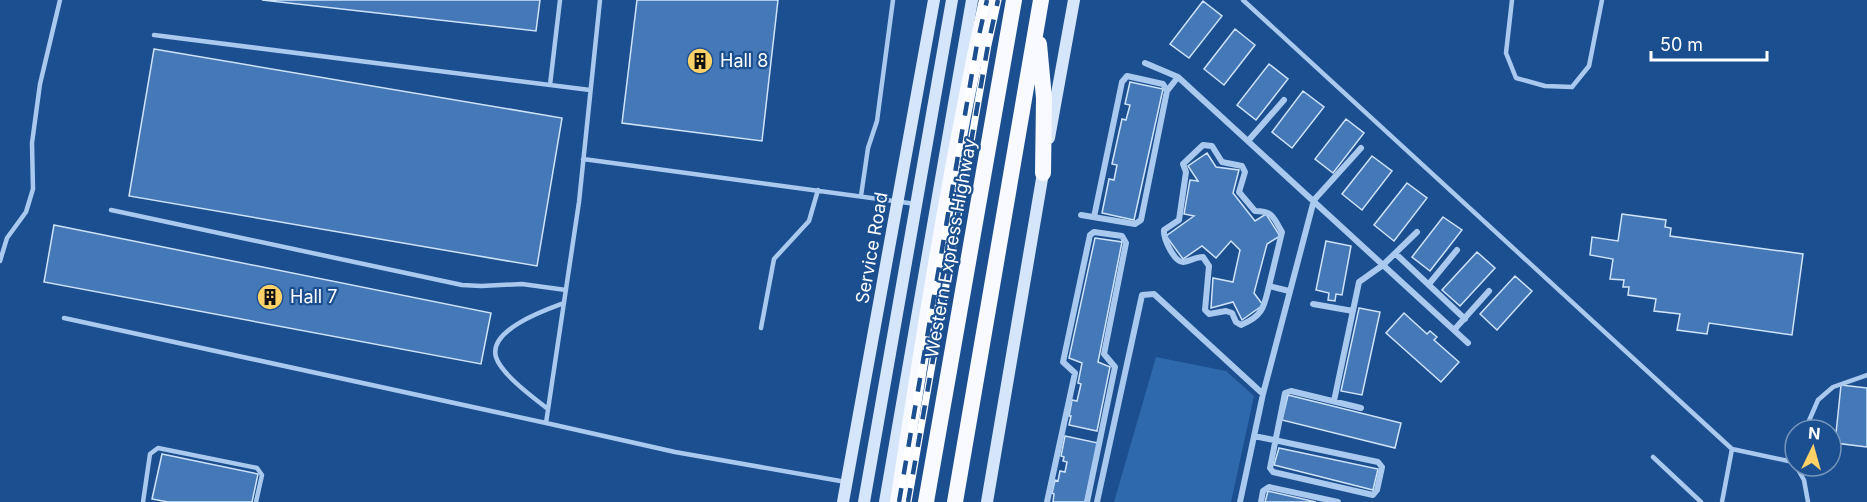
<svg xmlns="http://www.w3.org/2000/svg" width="1867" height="502" font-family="Inter,sans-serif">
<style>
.green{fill:#2e69ad}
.building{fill:#4478b7;stroke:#cfe3fa;stroke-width:1.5}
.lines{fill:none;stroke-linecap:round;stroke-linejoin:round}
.service{stroke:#a9c9ee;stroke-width:4.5}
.minor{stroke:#a9c9ee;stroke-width:6}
.secondary{stroke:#d6e6fa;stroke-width:12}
.trunk{stroke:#f8faff;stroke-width:16}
.rail-casing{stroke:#fff;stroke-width:7}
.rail{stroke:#1b4f8f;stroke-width:4.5;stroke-dasharray:14;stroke-linecap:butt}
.labels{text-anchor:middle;stroke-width:4.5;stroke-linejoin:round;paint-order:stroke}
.poi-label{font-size:18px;fill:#fff;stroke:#1b4f8f;text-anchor:start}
.street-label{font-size:18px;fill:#fff;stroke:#1b4f8f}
</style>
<rect width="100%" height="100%" fill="#1b4f8f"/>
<path class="green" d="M 1156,357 L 1226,371 L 1254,396 L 1231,502 L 1114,502 Z"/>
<path class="building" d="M 262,0 L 540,0 L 536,31 Z
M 637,0 L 778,0 L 762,141 L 622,123 Z
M 1203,1 L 1222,16 L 1189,58 L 1170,44 Z
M 1235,29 L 1255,45 L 1224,85 L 1204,69 Z
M 154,49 L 562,118 L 537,266 L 129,196 Z
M 1269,64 L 1288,79 L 1256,120 L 1237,105 Z
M 1130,82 L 1163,89 L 1134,220 L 1102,213 L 1109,179 L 1114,180 L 1117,165 L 1112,164 L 1122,119 L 1126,120 L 1130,105 L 1125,104 Z
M 1303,91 L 1324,107 L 1292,148 L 1272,132 Z
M 1346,119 L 1364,133 L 1333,173 L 1315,159 Z
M 1207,153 L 1216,167 L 1239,170 L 1233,193 L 1255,221 L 1266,214 L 1280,236 L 1267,244 L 1254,293 L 1263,305 L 1242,320 L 1233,302 L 1211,308 L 1213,278 L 1233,282 L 1240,250 L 1231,241 L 1216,258 L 1202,246 L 1183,259 L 1166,236 L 1194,216 L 1184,214 L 1190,180 L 1198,181 L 1188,166 Z
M 1372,156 L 1392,171 L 1362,210 L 1342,194 Z
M 1407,183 L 1427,198 L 1394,241 L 1374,225 Z
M 1622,214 L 1666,220 L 1665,227 L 1671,228 L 1670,236 L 1803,254 L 1792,335 L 1709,323 L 1707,334 L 1677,330 L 1680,314 L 1654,311 L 1656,299 L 1628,295 L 1629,287 L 1623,287 L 1624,280 L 1610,279 L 1613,259 L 1590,255 L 1592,237 L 1618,241 Z
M 1443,217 L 1462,230 L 1430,271 L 1412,257 Z
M 54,225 L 491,313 L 481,364 L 44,282 Z
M 1095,238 L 1122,242 L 1098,362 L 1110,367 L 1097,431 L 1069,425 L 1071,416 L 1069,416 L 1072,400 L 1077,401 L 1081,384 L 1078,383 L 1082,363 L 1069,358 Z
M 1326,241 L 1351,246 L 1342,295 L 1336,294 L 1335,301 L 1328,300 L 1329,293 L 1316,290 Z
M 1477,252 L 1495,268 L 1460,306 L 1442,290 Z
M 1515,276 L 1532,291 L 1497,330 L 1480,314 Z
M 1359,308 L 1380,312 L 1362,395 L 1341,391 Z
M 1404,313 L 1427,334 L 1430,331 L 1437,337 L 1434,340 L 1459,362 L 1441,382 L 1386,333 Z
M 1841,385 L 1867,388 L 1867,447 L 1835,443 Z
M 1288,395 L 1401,423 L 1395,448 L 1282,420 Z
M 1065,436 L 1098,443 L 1085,502 L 1053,502 L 1054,494 L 1052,493 L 1055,480 L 1058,481 L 1060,471 L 1065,472 L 1067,462 L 1063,461 L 1064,457 L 1061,456 Z
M 1279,448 L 1378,469 L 1373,490 L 1274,465 Z
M 162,454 L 258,474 L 252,502 L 168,502 L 152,499 Z
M 1268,491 L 1316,502 L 1265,502 Z"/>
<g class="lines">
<path class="service" d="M 1243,0 L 1732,449 L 1793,462 L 1795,465
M 1512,0 L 1506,53 L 1516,78 L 1545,86 L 1572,87 L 1589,66 L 1602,0
M 154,35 L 590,90
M 550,85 L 560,0
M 583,159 L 916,204
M 861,196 L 868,148 L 877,121 L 893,0
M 111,210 L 462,285 L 481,286 L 522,284 L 566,290
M 0,261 L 7,238 L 26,212 L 33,189 L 32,143 L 40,84 L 60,0
M 64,318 L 546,423 L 579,202 L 600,0
M 761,328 L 774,259 L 809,221 L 818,190
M 548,409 C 534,398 501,374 496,357 C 488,330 545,310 564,303
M 546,423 L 675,452 L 846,482
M 1805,430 L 1818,400 L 1833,387 L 1867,375
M 1653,457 L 1701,502
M 1796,466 L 1804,480 L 1808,502
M 143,502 L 150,454 L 158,448 L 257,468 L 262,475 L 256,502
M 1722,502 L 1732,449"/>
<path class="minor" d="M 1145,63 L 1178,77 L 1468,343
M 1248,141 L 1284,100
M 1081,215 L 1135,224 L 1141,220 L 1167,91 L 1178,77
M 1094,217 L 1122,82 L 1127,76 L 1163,84 L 1167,91
M 1396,254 L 1465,319
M 1429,284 L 1457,250
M 1269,286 L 1282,232 C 1273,217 1273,211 1255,211 L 1239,192 L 1245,172 L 1242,166 L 1222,162 L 1212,146 L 1203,145 L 1183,164 L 1186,172 L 1179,220 L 1164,230 C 1163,238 1174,262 1183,262 C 1190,261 1196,257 1203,257 L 1209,266 L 1205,310 L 1209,314 L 1226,311 L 1232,313 L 1236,322 L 1241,325 C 1263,316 1264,307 1269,286 L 1289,291
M 1313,304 L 1353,311
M 1454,330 L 1489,291
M 1334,401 L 1359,282 L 1383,265 L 1417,232
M 1254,436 L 1274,440 L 1378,462 L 1382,467 L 1377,490 L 1373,495 L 1273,472 L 1270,468 L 1285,393 L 1291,391 L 1361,408
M 1047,502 L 1075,373 L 1063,362 L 1090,235 L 1094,232 L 1122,236 L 1126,243 L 1104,354 L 1115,367 L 1087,502
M 1097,502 L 1142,295 L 1154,294 L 1263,394
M 1240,502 L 1263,394 L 1314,200 L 1361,148
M 1261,502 L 1263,491 L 1269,487 L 1338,502"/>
<path class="secondary" d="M 1049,138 L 1074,0
M 843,502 L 934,0
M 864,502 L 952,0
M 885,502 L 972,0
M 987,502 L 1044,167"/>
<path class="trunk" d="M 1039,44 L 1044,98 L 1043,173
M 898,502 C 924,334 950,166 987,0
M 926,502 L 1014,0
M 955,502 L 1041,0"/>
<g class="rail-casing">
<path id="rail" d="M 899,502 L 977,44 L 987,0
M 908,502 L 988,45 L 998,0"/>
</g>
<use href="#rail" class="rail"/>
</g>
<defs>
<g id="building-disc" transform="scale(1.35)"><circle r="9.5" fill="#ffd166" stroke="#1b4f8f"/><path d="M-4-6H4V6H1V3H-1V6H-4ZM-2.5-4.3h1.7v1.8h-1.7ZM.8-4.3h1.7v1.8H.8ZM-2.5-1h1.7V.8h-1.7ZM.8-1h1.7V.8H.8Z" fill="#111"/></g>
</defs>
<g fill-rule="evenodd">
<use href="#building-disc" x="700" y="61"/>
<use href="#building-disc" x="270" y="297"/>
</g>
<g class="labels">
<g class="poi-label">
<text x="720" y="67">Hall 8</text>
<text x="290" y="303">Hall 7</text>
</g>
<g class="street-label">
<text transform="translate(872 248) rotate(-80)" y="6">Service Road</text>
<text transform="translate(951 248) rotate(-80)" y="6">Western Express Highway</text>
</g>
</g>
<g transform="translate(1813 448) rotate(5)"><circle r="28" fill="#1b4f8f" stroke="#7695bc" stroke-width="1.5"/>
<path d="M0-4.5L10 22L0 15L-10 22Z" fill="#ffd166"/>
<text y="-9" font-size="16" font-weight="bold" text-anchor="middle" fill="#ffffff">N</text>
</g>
<path d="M1651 51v9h116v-9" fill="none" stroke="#ffffff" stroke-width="3"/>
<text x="1660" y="51" font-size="18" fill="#ffffff" stroke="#1b4f8f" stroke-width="4.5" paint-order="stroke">50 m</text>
</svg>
